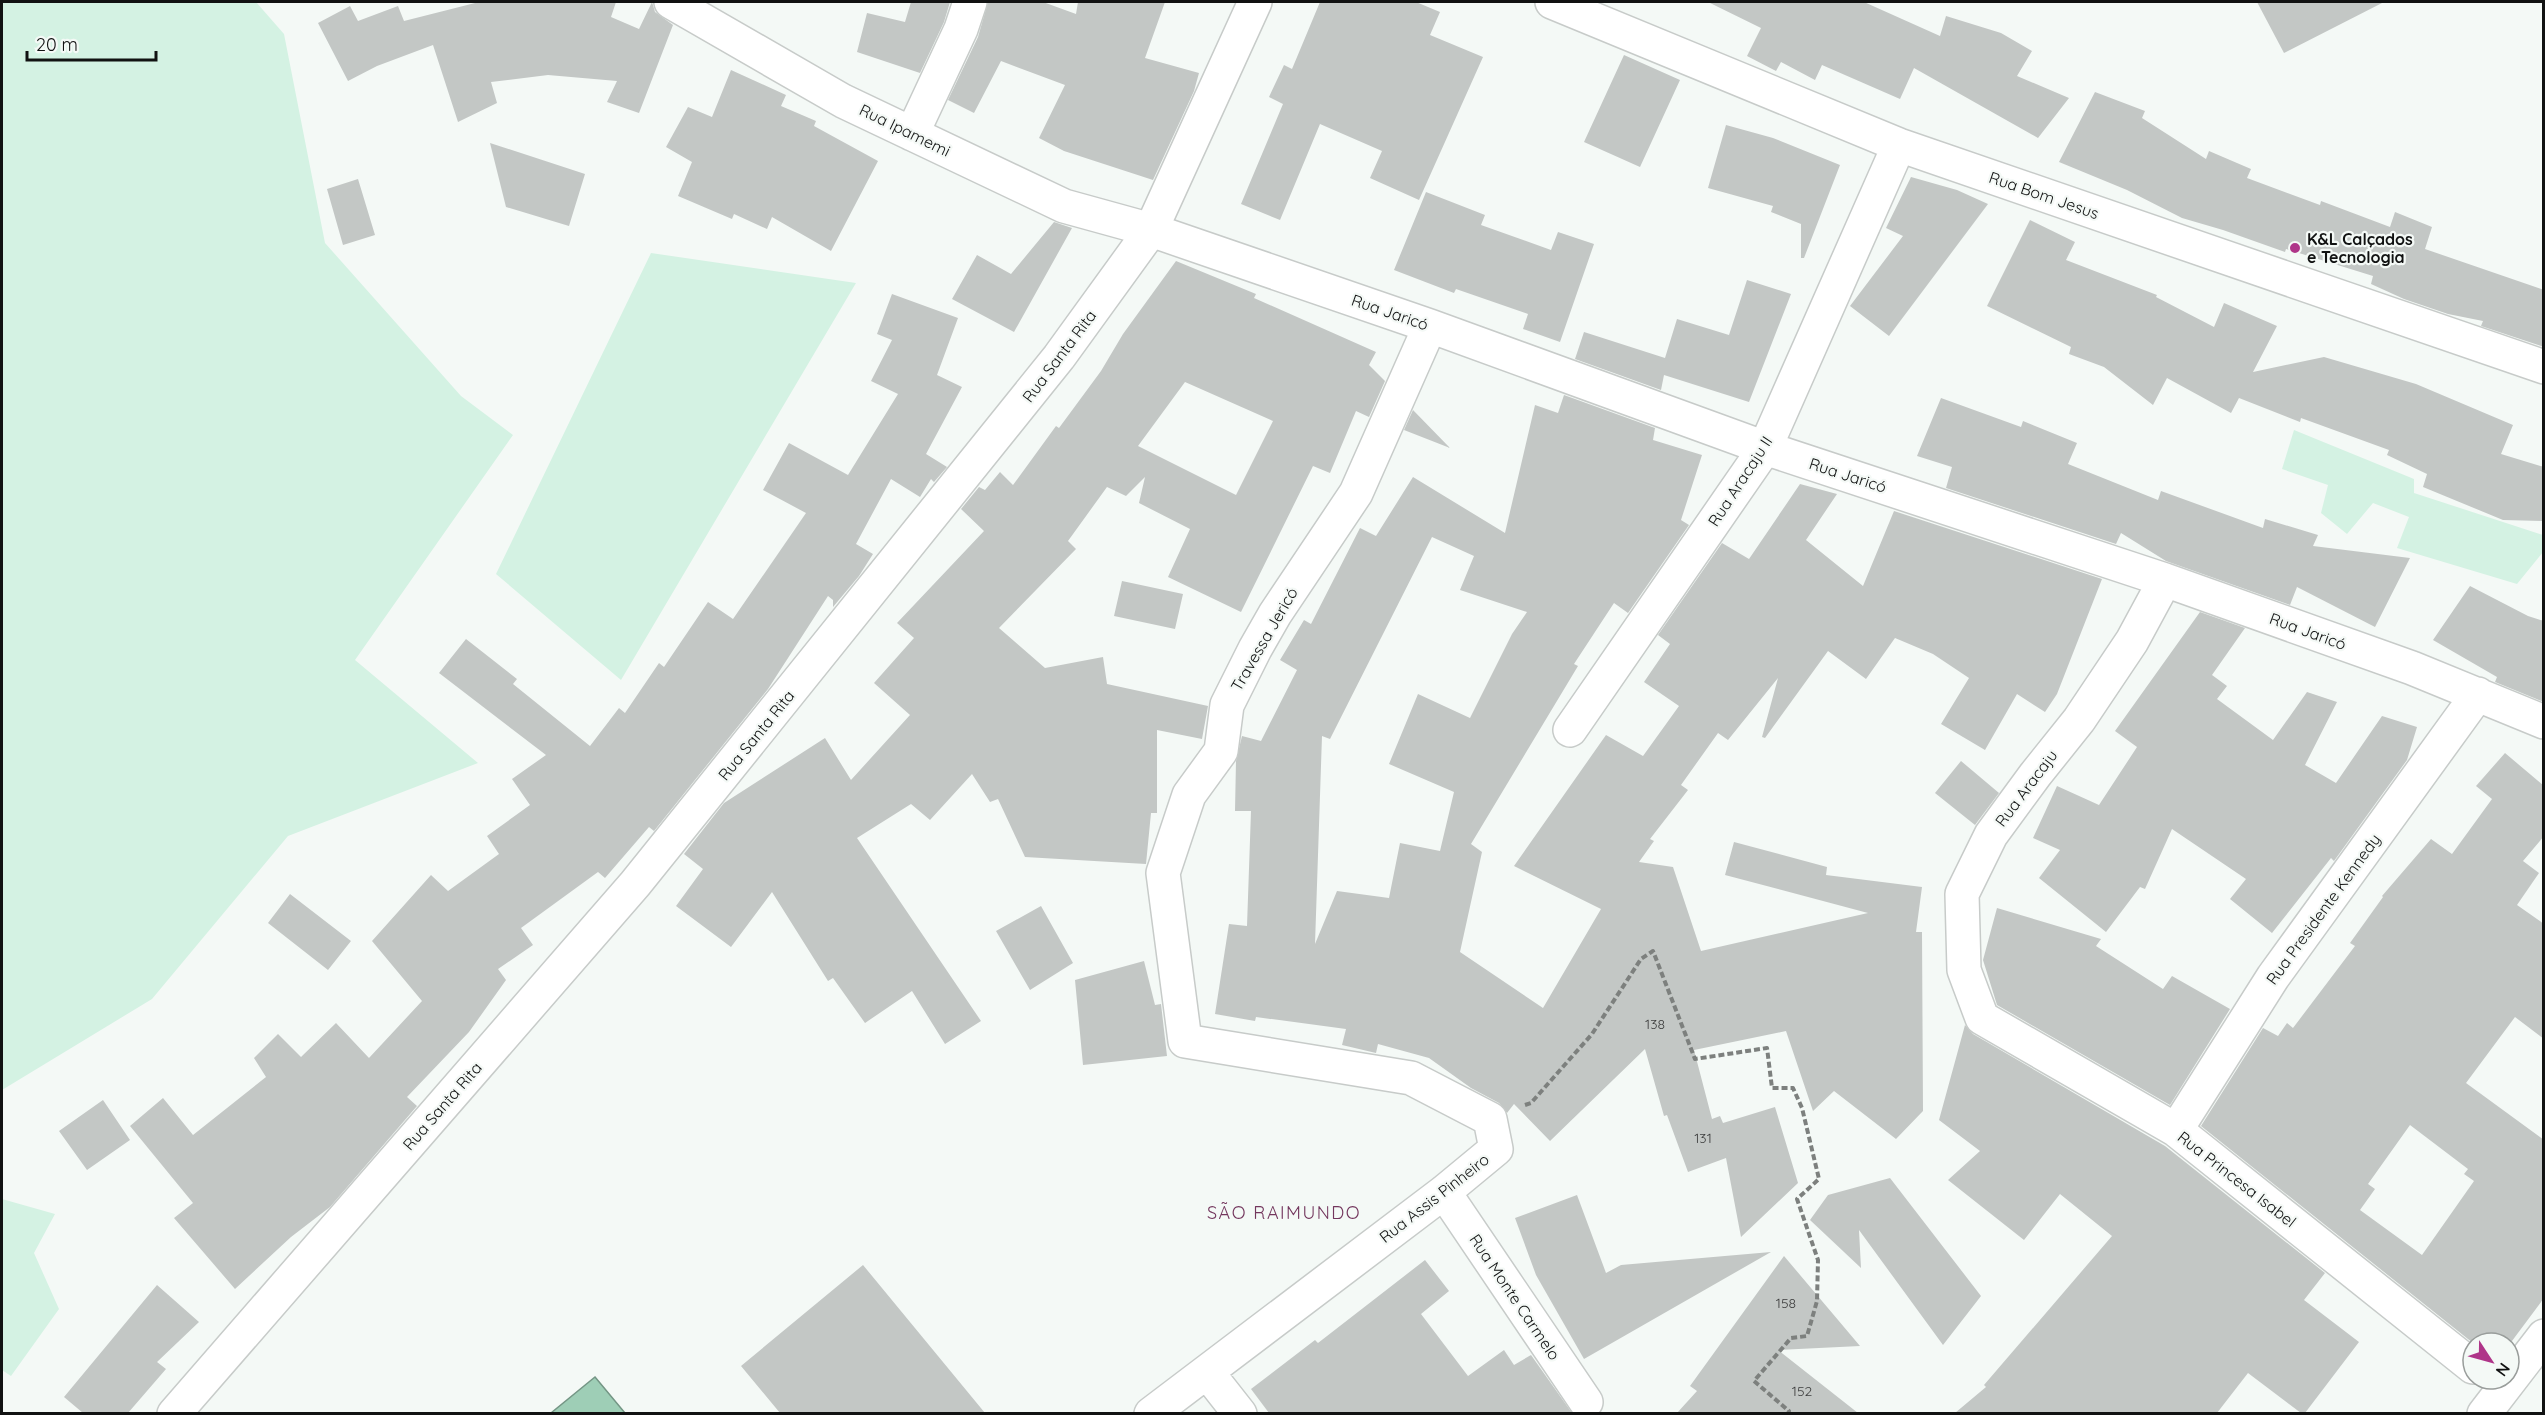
<svg xmlns="http://www.w3.org/2000/svg" width="2545" height="1415" font-family="Quicksand,sans-serif">
<style>
.green{fill:#d4f2e3}
.water{fill:#9eceb6;stroke:#749685;stroke-width:1.5}
.building{fill:#c3c7c5;fill-rule:evenodd}
.lines{fill:none;stroke-linecap:round;stroke-linejoin:round}
.minor-casing{stroke:#c7cbc9;stroke-width:36}
.path{stroke:#7d807e;stroke-width:4;stroke-dasharray:6 3;stroke-linecap:butt}
.minor{stroke:#fff;stroke-width:33}
.poi-dot{fill:#af3589;stroke:#f4f9f6;stroke-width:2}
.labels{text-anchor:middle;stroke-width:4.5;stroke-linejoin:round;paint-order:stroke}
.number-label{font-size:14px;fill:#3e3f3f}
.street-label{font-size:16px;fill:#111212;stroke:#f4f9f6}
.poi-label{font-size:16px;font-weight:bold;fill:#111212;stroke:#f4f9f6;text-anchor:start}
.neighbourhood-label{font-size:18px;letter-spacing:1.5px;fill:#73365d;stroke:#f4f9f6}
</style>
<rect width="100%" height="100%" fill="#f4f9f6"/>
<path class="green" d="M 2,2 L 256,2 L 284,34 L 325,243 L 461,396 L 513,435 L 355,660 L 478,763 L 288,836 L 152,999 L 2,1090 Z
M 651,253 L 856,283 L 621,680 L 496,574 Z
M 2294,430 L 2414,479 L 2414,493 L 2543,535 L 2543,552 L 2517,584 L 2397,548 L 2409,517 L 2373,503 L 2347,534 L 2321,513 L 2328,485 L 2282,469 Z
M 2,1199 L 55,1214 L 34,1253 L 59,1309 L 11,1376 L 2,1370 Z"/>
<path class="water" d="M 595,1377 L 625,1413 L 551,1413 Z"/>
<path class="building" d="M 479,2 L 616,2 L 611,17 L 639,29 L 652,2 L 655,12 L 673,25 L 639,113 L 607,102 L 617,81 L 548,75 L 491,82 L 497,103 L 458,122 L 433,45 L 377,66 L 348,81 L 318,23 L 350,6 L 358,21 L 398,6 L 404,21 Z
M 911,2 L 950,2 L 944,22 L 920,73 L 857,52 L 867,13 L 905,22 Z
M 988,2 L 1043,2 L 1076,14 L 1078,2 L 1165,2 L 1145,58 L 1199,73 L 1194,91 L 1153,180 L 1064,151 L 1039,138 L 1065,85 L 1001,61 L 974,113 L 948,100 L 978,37 Z
M 1320,2 L 1416,2 L 1440,12 L 1430,35 L 1483,57 L 1419,200 L 1370,178 L 1382,151 L 1320,124 L 1280,220 L 1241,204 L 1283,104 L 1269,97 L 1284,65 L 1292,69 Z
M 1708,2 L 1864,2 L 1940,36 L 1946,16 L 2001,33 L 2032,51 L 2017,76 L 2069,98 L 2038,138 L 1914,68 L 1900,99 L 1822,65 L 1815,80 L 1781,62 L 1776,71 L 1747,56 L 1761,28 Z
M 2257,2 L 2384,2 L 2284,53 Z
M 1624,55 L 1680,80 L 1640,167 L 1584,142 Z
M 731,70 L 786,95 L 781,106 L 816,121 L 814,126 L 878,161 L 831,251 L 772,217 L 767,229 L 734,214 L 732,219 L 678,196 L 692,162 L 666,147 L 688,107 L 712,117 Z
M 2095,92 L 2145,111 L 2142,118 L 2206,159 L 2209,151 L 2251,169 L 2247,178 L 2320,205 L 2321,201 L 2390,227 L 2395,212 L 2432,227 L 2425,249 L 2544,290 L 2544,347 L 2481,326 L 2483,321 L 2448,314 L 2404,299 L 2371,284 L 2373,276 L 2286,249 L 2285,252 L 2223,230 L 2182,218 L 2127,190 L 2059,162 Z
M 1726,125 L 1773,138 L 1840,165 L 1804,258 L 1801,258 L 1801,224 L 1771,212 L 1773,206 L 1708,188 Z
M 490,143 L 585,174 L 569,226 L 506,207 Z
M 1911,177 L 1957,190 L 1988,204 L 1889,336 L 1850,306 L 1903,236 L 1886,228 Z
M 358,179 L 375,235 L 343,245 L 327,189 Z
M 1426,192 L 1485,215 L 1481,225 L 1551,250 L 1558,232 L 1594,244 L 1560,342 L 1523,329 L 1528,314 L 1456,289 L 1454,293 L 1394,270 Z
M 2030,220 L 2075,242 L 2066,260 L 2157,295 L 2156,297 L 2214,327 L 2224,303 L 2277,326 L 2253,372 L 2324,357 L 2416,384 L 2513,425 L 2501,454 L 2544,467 L 2544,521 L 2503,520 L 2423,487 L 2427,474 L 2387,455 L 2389,450 L 2301,418 L 2300,422 L 2239,398 L 2231,413 L 2167,378 L 2153,405 L 2104,367 L 2069,354 L 2071,347 L 1987,306 Z
M 1054,222 L 1072,228 L 1014,332 L 952,299 L 977,255 L 1011,274 Z
M 1176,261 L 1256,294 L 1254,298 L 1376,352 L 1369,365 L 1385,381 L 1369,417 L 1356,411 L 1330,473 L 1313,466 L 1241,612 L 1168,577 L 1190,529 L 1139,503 L 1145,477 L 1126,496 L 1107,487 L 1068,541 L 1076,549 L 999,628 L 1045,668 L 1103,657 L 1107,684 L 1208,706 L 1202,739 L 1157,730 L 1157,813 L 1151,813 L 1146,864 L 1025,857 L 998,799 L 990,802 L 972,774 L 930,820 L 911,804 L 857,838 L 981,1021 L 945,1044 L 912,991 L 865,1023 L 833,978 L 828,981 L 772,892 L 731,947 L 676,906 L 703,869 L 684,854 L 724,803 L 825,738 L 851,780 L 910,715 L 874,683 L 914,638 L 897,623 L 984,531 L 961,509 L 979,487 L 985,490 L 1000,472 L 1013,485 L 1056,426 L 1059,428 L 1101,371 L 1123,334 ZM 1185,382 L 1273,421 L 1236,495 L 1138,446 Z
M 1747,280 L 1791,294 L 1749,402 L 1664,375 L 1661,390 L 1575,359 L 1584,332 L 1665,358 L 1677,319 L 1729,335 Z
M 892,294 L 958,318 L 937,375 L 962,387 L 926,454 L 947,467 L 934,482 L 931,479 L 920,497 L 891,479 L 856,544 L 873,554 L 859,576 L 833,607 L 833,600 L 828,596 L 768,689 L 654,831 L 649,827 L 605,878 L 598,872 L 521,928 L 533,945 L 498,969 L 506,980 L 469,1032 L 407,1097 L 417,1106 L 330,1207 L 291,1237 L 235,1289 L 174,1218 L 193,1203 L 130,1126 L 163,1098 L 193,1135 L 266,1077 L 254,1058 L 278,1034 L 301,1057 L 336,1023 L 369,1058 L 422,1001 L 372,941 L 431,875 L 448,891 L 499,854 L 487,836 L 530,805 L 512,779 L 546,755 L 439,673 L 466,639 L 517,679 L 513,684 L 590,746 L 619,708 L 625,713 L 659,663 L 664,667 L 708,602 L 733,619 L 806,513 L 763,490 L 789,443 L 848,475 L 898,394 L 871,381 L 892,340 L 877,334 Z
M 1564,395 L 1655,428 L 1653,440 L 1702,455 L 1681,520 L 1689,525 L 1628,613 L 1614,603 L 1612,606 L 1574,664 L 1578,666 L 1471,844 L 1482,852 L 1460,952 L 1543,1008 L 1601,909 L 1514,866 L 1606,735 L 1643,756 L 1679,706 L 1644,682 L 1670,644 L 1658,635 L 1722,543 L 1749,559 L 1800,484 L 1837,494 L 1806,540 L 1863,586 L 1894,511 L 2102,579 L 2057,694 L 2045,712 L 2017,694 L 1985,750 L 1941,724 L 1969,678 L 1933,654 L 1895,638 L 1866,679 L 1828,651 L 1765,738 L 1762,737 L 1778,678 L 1728,740 L 1718,733 L 1681,785 L 1688,790 L 1650,839 L 1654,841 L 1639,862 L 1673,867 L 1701,951 L 1868,913 L 1725,875 L 1734,842 L 1827,867 L 1826,875 L 1922,887 L 1916,932 L 1922,932 L 1923,1111 L 1896,1139 L 1834,1091 L 1813,1111 L 1786,1031 L 1694,1050 L 1712,1119 L 1720,1116 L 1723,1123 L 1775,1107 L 1798,1183 L 1741,1237 L 1726,1158 L 1688,1172 L 1667,1115 L 1664,1116 L 1645,1049 L 1550,1141 L 1514,1104 L 1507,1113 L 1499,1103 L 1471,1088 L 1429,1058 L 1378,1044 L 1376,1053 L 1342,1045 L 1346,1029 L 1256,1017 L 1255,1021 L 1215,1014 L 1229,924 L 1247,926 L 1251,811 L 1235,811 L 1236,761 L 1242,736 L 1261,741 L 1297,670 L 1280,660 L 1304,620 L 1311,624 L 1360,528 L 1376,536 L 1413,477 L 1505,533 L 1535,405 L 1558,413 ZM 1432,537 L 1474,556 L 1460,590 L 1527,612 L 1512,634 L 1470,718 L 1418,694 L 1389,764 L 1454,792 L 1440,851 L 1400,843 L 1389,898 L 1337,891 L 1315,944 L 1322,736 L 1330,739 Z
M 1941,398 L 2021,427 L 2023,421 L 2077,443 L 2068,464 L 2158,500 L 2161,491 L 2263,528 L 2265,519 L 2318,535 L 2313,546 L 2410,558 L 2375,627 L 2297,587 L 2290,605 L 2166,561 L 2121,533 L 2116,544 L 1946,488 L 1952,467 L 1917,456 Z
M 1413,410 L 1450,448 L 1404,430 Z
M 1122,581 L 1183,594 L 1175,629 L 1114,616 Z
M 2470,586 L 2528,616 L 2544,621 L 2544,702 L 2495,682 L 2497,677 L 2433,640 Z
M 2200,612 L 2245,628 L 2212,675 L 2227,686 L 2217,699 L 2273,740 L 2307,692 L 2337,702 L 2305,765 L 2336,783 L 2382,716 L 2417,727 L 2407,760 L 2334,861 L 2331,858 L 2272,933 L 2230,899 L 2246,879 L 2172,829 L 2145,889 L 2140,887 L 2106,932 L 2039,878 L 2060,850 L 2033,838 L 2057,786 L 2099,805 L 2137,747 L 2115,731 Z
M 2505,753 L 2544,786 L 2544,836 L 2523,861 L 2539,873 L 2517,905 L 2544,924 L 2544,1039 L 2515,1017 L 2466,1083 L 2544,1140 L 2544,1298 L 2509,1345 L 2509,1343 L 2473,1343 L 2201,1126 L 2263,1028 L 2278,1036 L 2287,1023 L 2293,1028 L 2355,946 L 2350,943 L 2383,897 L 2382,896 L 2431,839 L 2452,854 L 2492,799 L 2476,786 ZM 2410,1125 L 2468,1169 L 2464,1174 L 2474,1181 L 2422,1255 L 2360,1210 L 2375,1189 L 2368,1184 Z
M 1961,761 L 1999,793 L 1975,825 L 1935,793 Z
M 290,894 L 351,941 L 328,970 L 268,923 Z
M 1041,906 L 1073,963 L 1030,990 L 996,931 Z
M 1997,908 L 2101,939 L 2096,946 L 2163,989 L 2172,976 L 2230,1009 L 2170,1105 L 1997,1005 L 1983,960 Z
M 1144,961 L 1155,1005 L 1161,1004 L 1167,1056 L 1083,1065 L 1075,980 Z
M 1965,1025 L 1973,1034 L 2165,1146 L 2325,1273 L 2304,1300 L 2359,1342 L 2305,1413 L 2301,1413 L 2248,1373 L 2217,1413 L 1955,1413 L 1986,1387 L 1984,1385 L 2112,1236 L 2060,1194 L 2024,1240 L 1948,1180 L 1980,1151 L 1939,1120 Z
M 103,1100 L 130,1140 L 87,1170 L 59,1131 Z
M 1890,1178 L 1981,1296 L 1943,1345 L 1859,1230 L 1861,1268 L 1810,1220 L 1828,1195 Z
M 1577,1195 L 1606,1273 L 1621,1265 L 1771,1252 L 1584,1359 L 1536,1275 L 1515,1218 Z
M 1784,1256 L 1860,1346 L 1778,1350 L 1858,1413 L 1677,1413 L 1697,1391 L 1690,1386 Z
M 1425,1260 L 1449,1291 L 1421,1314 L 1468,1376 L 1504,1350 L 1514,1365 L 1531,1355 L 1572,1413 L 1269,1413 L 1251,1389 L 1315,1340 L 1318,1343 Z
M 863,1265 L 985,1413 L 780,1413 L 741,1366 Z
M 157,1285 L 199,1322 L 157,1362 L 166,1369 L 128,1413 L 83,1413 L 64,1397 Z"/>
<g class="lines">
<g class="minor-casing">
<path id="minor" d="M 671,2 L 843,101 L 1064,206 L 1151,230 L 1430,326 L 1765,448 L 2165,580 L 2412,668 L 2544,722
M 1552,2 L 1899,145 L 2544,367
M 912,134 L 961,29 L 970,2
M 2165,580 L 2132,641 L 2079,720 L 2035,775 L 1991,835 L 1962,894 L 1964,970 L 1982,1018 L 2176,1130 L 2473,1367
M 1570,730 L 1765,448 L 1899,145
M 2176,1130 L 2273,977 L 2478,694
M 1444,1192 L 1586,1402
M 1207,1372 L 1240,1414
M 174,1414 L 635,884 L 1059,357 L 1151,230 L 1255,2
M 1151,1414 L 1444,1192 L 1496,1149 L 1490,1119 L 1411,1078 L 1185,1041 L 1163,873 L 1189,795 L 1221,751 L 1227,705 L 1255,649 L 1275,614 L 1356,493 L 1430,326
M 2484,1414 L 2544,1336"/>
</g>
<path class="path" d="M 1525,1105 L 1531,1103 L 1592,1034 L 1641,959 L 1653,951 L 1695,1059 L 1767,1048 L 1772,1088 L 1793,1088 L 1802,1108 L 1819,1179 L 1797,1199 L 1818,1260 L 1817,1301 L 1807,1336 L 1791,1338 L 1754,1381 L 1789,1411 L 1788,1414"/>
<use href="#minor" class="minor"/>
</g>
<circle class="poi-dot" cx="2295" cy="248" r="6"/>
<g class="labels">
<g class="number-label">
<text x="1655" y="1029">138</text>
<text x="1703" y="1143">131</text>
<text x="1786" y="1308">158</text>
<text x="1802" y="1396">152</text>
</g>
<g class="street-label">
<text transform="translate(905 130) rotate(26)" y="6">Rua Ipamemi</text>
<text transform="translate(2044 195) rotate(19)" y="6">Rua Bom Jesus</text>
<text transform="translate(1390 312) rotate(19)" y="6">Rua Jaricó</text>
<text transform="translate(1059 356) rotate(-53)" y="6">Rua Santa Rita</text>
<text transform="translate(1848 475) rotate(18)" y="6">Rua Jaricó</text>
<text transform="translate(1740 481) rotate(-57)" y="6">Rua Aracaju II</text>
<text transform="translate(2308 631) rotate(20)" y="6">Rua Jaricó</text>
<text transform="translate(1264 639) rotate(-60)" y="6">Travessa Jericó</text>
<text transform="translate(756 735) rotate(-51)" y="6">Rua Santa Rita</text>
<text transform="translate(2026 788) rotate(-53)" y="6">Rua Aracaju</text>
<text transform="translate(2323 909) rotate(-54)" y="6">Rua Presidente Kennedy</text>
<text transform="translate(442 1106) rotate(-49)" y="6">Rua Santa Rita</text>
<text transform="translate(2237 1179) rotate(38)" y="6">Rua Princesa Isabel</text>
<text transform="translate(1434 1198) rotate(-38)" y="6">Rua Assis Pinheiro</text>
<text transform="translate(1515 1297) rotate(56)" y="6">Rua Monte Carmelo</text>
</g>
<g class="poi-label">
<text x="2307" y="245">K&amp;L Calçados<tspan x="2307" dy="18">e Tecnologia</tspan></text>
</g>
<g class="neighbourhood-label">
<text x="1284" y="1219">SÃO RAIMUNDO</text>
</g>
</g>
<rect width="2545" height="1415" fill="none" stroke="#111212" stroke-width="6"/>
<g transform="translate(2491 1361) rotate(126)"><circle r="28" fill="#f4f9f6" stroke="#999d9b" stroke-width="1.5"/>
<path d="M0-4.5L10 22L0 15L-10 22Z" fill="#af3589"/>
<text y="-9" font-size="16" font-weight="bold" text-anchor="middle" fill="#111212">N</text>
</g>
<path d="M27 51v9h129v-9" fill="none" stroke="#111212" stroke-width="3"/>
<text x="36" y="51" font-size="18" fill="#111212" stroke="#f4f9f6" stroke-width="4.5" paint-order="stroke">20 m</text>
</svg>
